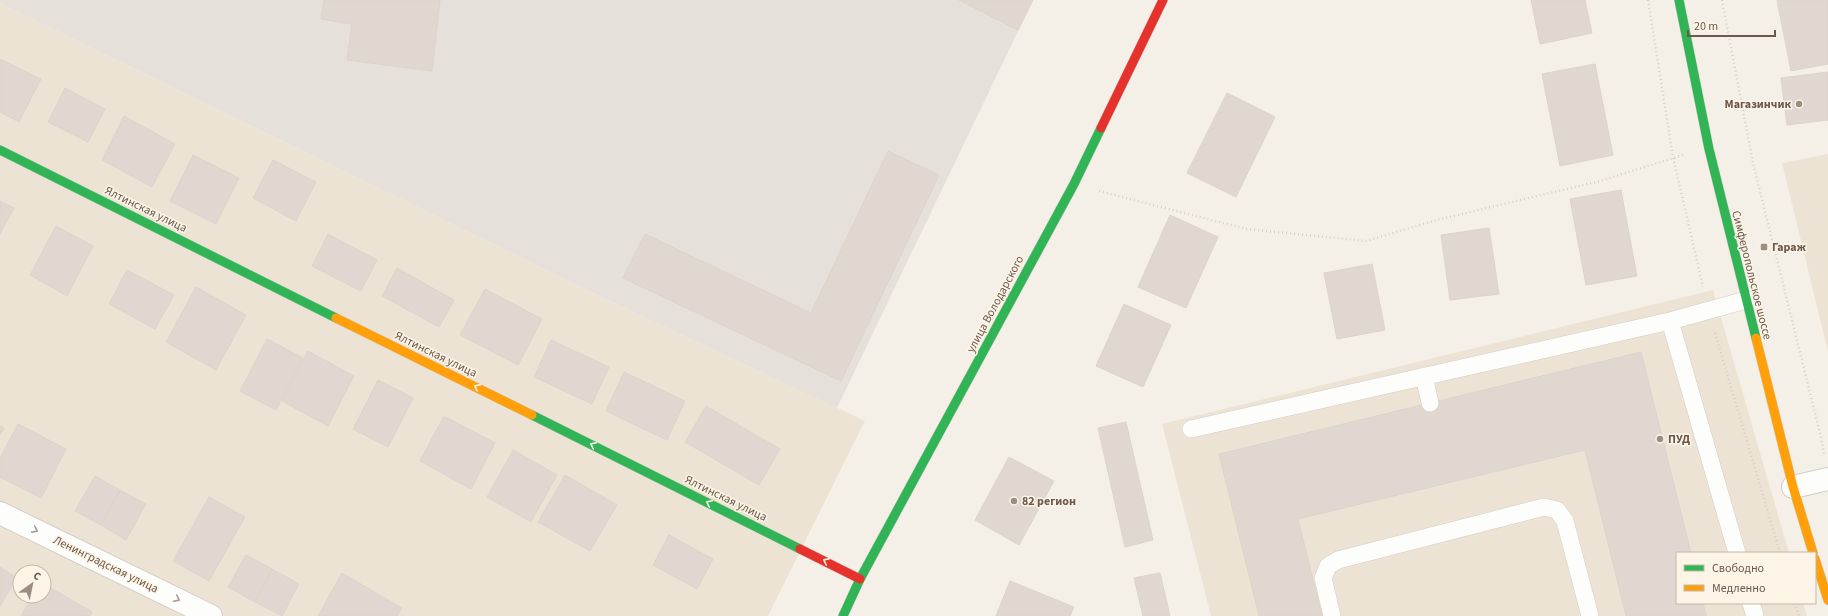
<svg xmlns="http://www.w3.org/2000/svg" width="1828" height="616" font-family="'Source Sans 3',sans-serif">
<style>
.residential{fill:#ede3d5;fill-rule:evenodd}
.industrial{fill:#e5e0d9}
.building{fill:#e0d8d0;stroke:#dcd3ca}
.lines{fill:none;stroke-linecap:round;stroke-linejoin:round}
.lane-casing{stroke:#d3cdc6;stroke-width:18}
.street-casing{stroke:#d3cdc6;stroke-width:24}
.fast-casing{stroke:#d2ccc4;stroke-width:10}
.slow-casing{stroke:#d2ccc4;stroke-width:10}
.jam-casing{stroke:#d2ccc4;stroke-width:10}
.path{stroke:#d5cfc9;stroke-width:2.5;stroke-dasharray:1 3;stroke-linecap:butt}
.lane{stroke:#fdfdfb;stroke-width:17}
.street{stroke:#fdfdfb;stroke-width:22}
.fast{stroke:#30b455;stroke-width:9}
.slow{stroke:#ff9f0a;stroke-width:9}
.jam{stroke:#e5322d;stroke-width:9}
.oneway{stroke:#fcf5e7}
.oneway2{stroke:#a79b92}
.poi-dot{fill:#9c8e82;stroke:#fcf5e7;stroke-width:1.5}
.labels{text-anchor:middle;stroke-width:3;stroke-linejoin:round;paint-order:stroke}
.poi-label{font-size:12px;font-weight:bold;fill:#6d594c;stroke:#fcf5e7;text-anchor:start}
.street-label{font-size:12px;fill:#6d594c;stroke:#fcf5e7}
</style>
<rect width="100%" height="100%" fill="#f4f0e7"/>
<path class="residential" d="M 0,3 L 608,300 L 865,421 L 768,616 L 0,616 ZM 20,572 L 44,572 L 44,596 L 20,596 Z
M 1828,154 L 1828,352 L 1782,163 Z
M 1713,290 L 1789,553 L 1677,553 L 1677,603 L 1803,603 L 1807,616 L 1211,616 L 1162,424 Z"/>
<path class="industrial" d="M 0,0 L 1033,0 L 837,408 L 608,300 L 0,3 Z"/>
<path class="building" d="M 324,0 L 440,0 L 432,71 L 347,60 L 352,24 L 321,19 Z
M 959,0 L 1033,0 L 1018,30 Z
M 1531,0 L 1585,0 L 1592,33 L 1540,44 Z
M 1777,0 L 1828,0 L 1828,64 L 1791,71 Z
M 0,59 L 41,79 L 19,122 L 0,112 Z
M 1595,64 L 1613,155 L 1560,166 L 1542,74 Z
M 1828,72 L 1828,120 L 1787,125 L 1781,78 Z
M 65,88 L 105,109 L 88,142 L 48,122 Z
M 1227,93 L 1275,117 L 1236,197 L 1187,173 Z
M 124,116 L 175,144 L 152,187 L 102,160 Z
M 888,151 L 939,175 L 841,381 L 623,278 L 645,234 L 811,313 Z
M 193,155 L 239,178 L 216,224 L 170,201 Z
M 273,160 L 316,182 L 296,221 L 253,198 Z
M 1621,190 L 1637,276 L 1586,285 L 1570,199 Z
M 0,201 L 14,208 L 0,234 Z
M 1170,215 L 1218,237 L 1186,308 L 1138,287 Z
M 56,226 L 93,246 L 67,296 L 30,275 Z
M 1489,228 L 1499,294 L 1450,300 L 1441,235 Z
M 328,234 L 377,260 L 361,291 L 312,266 Z
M 1372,264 L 1385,330 L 1337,339 L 1324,273 Z
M 397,268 L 454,300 L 439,327 L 382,296 Z
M 127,270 L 174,295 L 155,329 L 109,304 Z
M 196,287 L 246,315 L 216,370 L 166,342 Z
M 485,289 L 542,319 L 518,365 L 460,335 Z
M 1124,304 L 1171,325 L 1143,387 L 1096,366 Z
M 267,339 L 303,358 L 276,410 L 240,391 Z
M 551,340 L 609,367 L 592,404 L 534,377 Z
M 308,351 L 354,376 L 328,426 L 282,401 Z
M 1641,352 L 1691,553 L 1677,553 L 1677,603 L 1703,603 L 1706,616 L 1626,616 L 1585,450 L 1298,519 L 1322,616 L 1259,616 L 1219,454 Z
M 624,372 L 685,401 L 667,440 L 606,411 Z
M 378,380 L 413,398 L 388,447 L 353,429 Z
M 706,406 L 780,449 L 759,485 L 685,442 Z
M 444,416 L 495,443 L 471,489 L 420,461 Z
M 1126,422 L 1153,540 L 1125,547 L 1098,428 Z
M 18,424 L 66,449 L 41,498 L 0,477 L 0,458 Z
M 0,426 L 4,428 L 0,435 Z
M 513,450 L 557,475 L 531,522 L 487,497 Z
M 1009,457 L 1054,481 L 1019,545 L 975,520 Z
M 565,475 L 617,505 L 590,551 L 538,522 Z
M 95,476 L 120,490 L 101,525 L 75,511 Z
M 120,490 L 146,504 L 126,540 L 101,525 Z
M 209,497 L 245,517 L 209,581 L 173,561 Z
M 669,535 L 713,559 L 697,589 L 653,565 Z
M 246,555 L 272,569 L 255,602 L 228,587 Z
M 0,567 L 17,578 L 0,606 Z
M 272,569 L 299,584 L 282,616 L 255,602 Z
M 342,573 L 402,608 L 397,616 L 318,616 Z
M 1160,573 L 1170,616 L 1143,616 L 1134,578 Z
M 1010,581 L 1074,607 L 1070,616 L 996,616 Z
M 44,584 L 92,612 L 90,616 L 21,616 L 33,596 L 44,596 Z"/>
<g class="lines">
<g class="lane-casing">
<path id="lane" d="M 1670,321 L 1737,553
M 1424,376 L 1430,403
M 1191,429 L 1670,321 L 1746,300
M 1751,603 L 1755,616
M 1332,616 L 1323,578 L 1328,566 L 1338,560 L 1544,507 L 1557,510 L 1565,521 L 1590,616"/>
</g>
<g class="street-casing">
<path id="street" d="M 1793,487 L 1828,479
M 0,513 L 211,616"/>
</g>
<g class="fast-casing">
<path id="fast" d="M 1679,0 L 1709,149 L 1756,338
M 0,150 L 336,318
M 532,415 L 800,549
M 843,616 L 860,579 L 1074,184 L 1101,128"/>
</g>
<g class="slow-casing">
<path id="slow" d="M 336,318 L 532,415
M 1756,338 L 1793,487 L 1813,553
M 1815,559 L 1828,600"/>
</g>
<g class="jam-casing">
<path id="jam" d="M 1101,128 L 1163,0
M 800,549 L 860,579"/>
</g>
<path class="path" d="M 1648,0 L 1673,157 L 1703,287
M 1722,0 L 1753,163 L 1821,437 L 1824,454
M 1099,191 L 1246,229 L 1366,241 L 1437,220 L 1600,181 L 1683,155
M 1715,333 L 1780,553
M 1795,603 L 1799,616"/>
<use href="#lane" class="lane"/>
<use href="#street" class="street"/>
<use href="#fast" class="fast"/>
<use href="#slow" class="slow"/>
<use href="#jam" class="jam"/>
</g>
<defs><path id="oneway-chevron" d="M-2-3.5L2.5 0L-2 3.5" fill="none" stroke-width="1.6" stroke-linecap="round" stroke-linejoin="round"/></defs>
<g class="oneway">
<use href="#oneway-chevron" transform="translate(477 387) rotate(-154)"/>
<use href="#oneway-chevron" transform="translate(593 445) rotate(-154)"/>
<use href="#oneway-chevron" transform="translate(709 503) rotate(-154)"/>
<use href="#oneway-chevron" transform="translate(826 561) rotate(-154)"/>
</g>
<g class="oneway2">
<use href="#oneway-chevron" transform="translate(35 530) rotate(26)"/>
<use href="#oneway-chevron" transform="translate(177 599) rotate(26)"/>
</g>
<g class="poi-dot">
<circle cx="1799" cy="104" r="4"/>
<rect x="1760" y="243" width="8" height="8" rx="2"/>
<circle cx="1660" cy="439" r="4"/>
<circle cx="1014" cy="501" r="4"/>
</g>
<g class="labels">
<g class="poi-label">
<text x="1791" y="108" text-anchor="end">Магазинчик</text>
<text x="1772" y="251">Гараж</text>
<text x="1668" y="443">ПУД</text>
<text x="1022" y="505">82 регион</text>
</g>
<g class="street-label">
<text transform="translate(146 209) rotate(26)" y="4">Ялтинская улица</text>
<text transform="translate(1752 275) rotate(76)" y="4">Симферопольское шоссе</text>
<text transform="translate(995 304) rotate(-62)" y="4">улица Володарского</text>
<text transform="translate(436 354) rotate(26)" y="4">Ялтинская улица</text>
<text transform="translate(726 498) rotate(26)" y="4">Ялтинская улица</text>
<text transform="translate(106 564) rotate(26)" y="4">Ленинградская улица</text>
</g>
</g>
<rect x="1676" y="552" width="140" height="52" fill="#fcf5e7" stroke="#c3b7a9"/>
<rect x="1684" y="565" width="20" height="6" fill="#30b455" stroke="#c3b7a9"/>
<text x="1712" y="572" font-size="12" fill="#6d594c">Свободно</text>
<rect x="1684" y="585" width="20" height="6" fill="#ff9f0a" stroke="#c3b7a9"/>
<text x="1712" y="592" font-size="12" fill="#6d594c">Медленно</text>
<g transform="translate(32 584) rotate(33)"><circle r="19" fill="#fcf5e7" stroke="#c3b7a9"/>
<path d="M0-3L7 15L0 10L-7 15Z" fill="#9c8e82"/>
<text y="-6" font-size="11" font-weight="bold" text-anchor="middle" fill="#6d594c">С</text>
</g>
<path d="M1688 30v6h87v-6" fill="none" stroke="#6d594c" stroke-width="2"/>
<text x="1694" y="30" font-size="12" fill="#6d594c" stroke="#fcf5e7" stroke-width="3" paint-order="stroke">20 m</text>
</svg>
